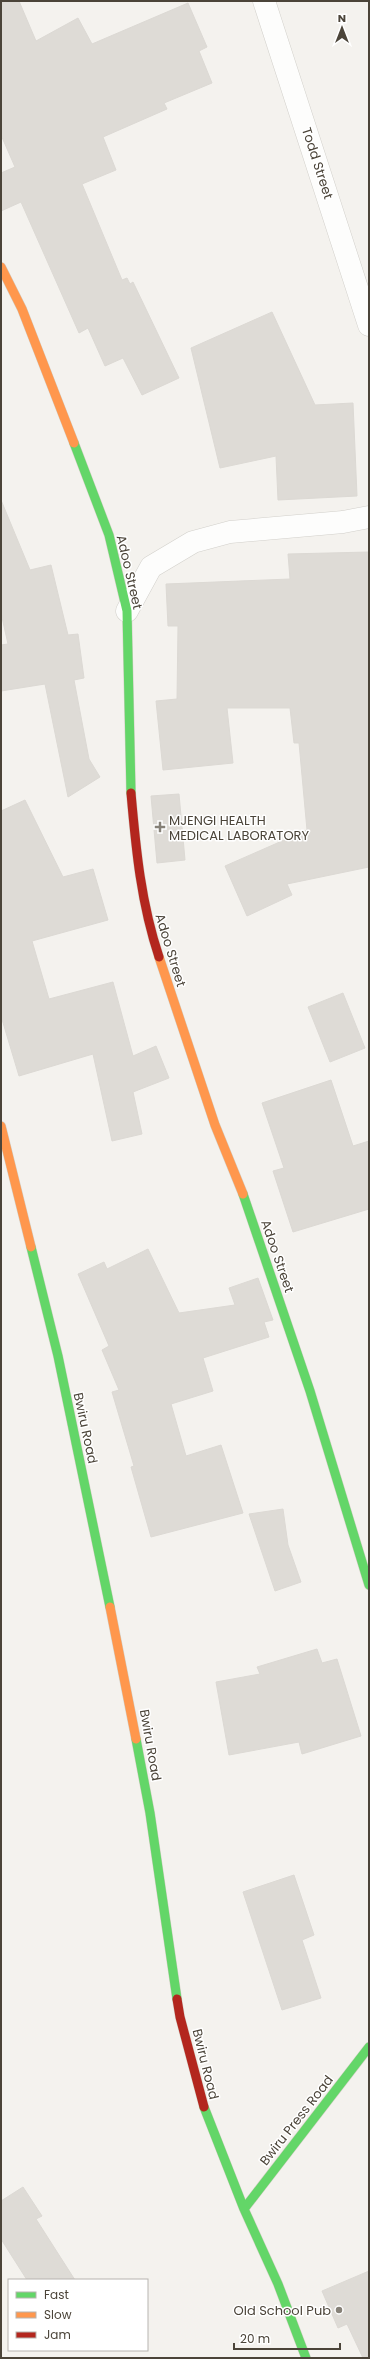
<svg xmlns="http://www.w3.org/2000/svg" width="370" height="2359" font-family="Poppins,sans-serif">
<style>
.building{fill:#dedbd6;stroke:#dcd9d4}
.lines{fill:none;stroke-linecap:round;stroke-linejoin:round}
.street-casing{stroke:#d2d0cb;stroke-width:23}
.fast-casing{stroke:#d3cfc5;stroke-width:10}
.slow-casing{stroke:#d3cfc5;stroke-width:10}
.jam-casing{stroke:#d3cfc5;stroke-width:10}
.street{stroke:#fdfdfc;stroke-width:22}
.fast{stroke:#63d668;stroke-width:9}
.slow{stroke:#ff974d;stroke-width:9}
.jam{stroke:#b3261e;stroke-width:9}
.poi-dot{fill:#868178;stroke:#fff;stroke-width:1.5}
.labels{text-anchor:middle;stroke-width:3;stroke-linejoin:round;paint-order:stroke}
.street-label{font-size:13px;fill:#4b4439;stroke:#fff}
.poi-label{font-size:13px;fill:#4b4439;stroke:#fff;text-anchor:start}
</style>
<rect width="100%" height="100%" fill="#f4f2ee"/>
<path class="building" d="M 1,1 L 19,1 L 36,41 L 78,18 L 92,44 L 188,3 L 207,47 L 199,51 L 212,83 L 164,103 L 167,109 L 103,137 L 116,170 L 82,184 L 122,280 L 127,278 L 130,284 L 133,282 L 179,378 L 142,395 L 123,358 L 105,366 L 88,328 L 79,333 L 21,202 L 1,211 L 1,173 L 15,167 L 1,135 Z
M 272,312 L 315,405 L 353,403 L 357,496 L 278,500 L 276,456 L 220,468 L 191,348 Z
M 1,500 L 30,570 L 51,565 L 68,635 L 78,634 L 84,678 L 74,680 L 89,759 L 100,777 L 68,797 L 45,684 L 1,691 L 1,645 L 8,644 L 1,613 Z
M 369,552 L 369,867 L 287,884 L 292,895 L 247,916 L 225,866 L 307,830 L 299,743 L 294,743 L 290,708 L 227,708 L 233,763 L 163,770 L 156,701 L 177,699 L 178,626 L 168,626 L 166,584 L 290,579 L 288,554 Z
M 179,794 L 185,860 L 157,863 L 151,796 Z
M 25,800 L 63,877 L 93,869 L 108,920 L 32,941 L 49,999 L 113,982 L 133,1056 L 156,1046 L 169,1078 L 133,1092 L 142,1134 L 112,1141 L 93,1054 L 19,1076 L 1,1016 L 1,811 Z
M 343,993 L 365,1048 L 330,1062 L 308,1007 Z
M 331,1080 L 353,1146 L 369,1141 L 369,1209 L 293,1232 L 273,1171 L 284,1168 L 262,1103 Z
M 148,1249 L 179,1313 L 235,1305 L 229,1288 L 258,1278 L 273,1320 L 264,1322 L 269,1337 L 203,1358 L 213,1391 L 171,1404 L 186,1456 L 221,1445 L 243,1513 L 151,1537 L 131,1467 L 134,1466 L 112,1392 L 119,1390 L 102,1350 L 109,1346 L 78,1274 L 104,1262 L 107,1269 Z
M 283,1509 L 288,1545 L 301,1582 L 275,1591 L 249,1514 Z
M 317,1649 L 322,1663 L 337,1659 L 361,1736 L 302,1754 L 299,1742 L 229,1755 L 216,1682 L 260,1674 L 257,1667 Z
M 294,1875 L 314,1935 L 302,1940 L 321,1998 L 282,2010 L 243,1892 Z
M 23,2187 L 42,2216 L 36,2219 L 75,2280 L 27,2280 L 1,2239 L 1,2201 Z
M 369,2271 L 369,2358 L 363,2358 L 347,2324 L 338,2328 L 322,2291 Z"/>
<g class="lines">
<g class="street-casing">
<path id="street" d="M 264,1 L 369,325
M 127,611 L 151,567 L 193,542 L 230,532 L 343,522 L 369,517"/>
</g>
<g class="fast-casing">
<path id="fast" d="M 74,443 L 109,535 L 127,611 L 131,793
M 243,1194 L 310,1391 L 369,1585
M 31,1247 L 58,1356 L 110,1607
M 136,1739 L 150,1813 L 177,1999
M 204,2107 L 244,2209 L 278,2284 L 306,2358
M 244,2209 L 369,2047"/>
</g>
<g class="slow-casing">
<path id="slow" d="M 1,267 L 22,309 L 74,443
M 159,957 L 215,1125 L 243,1194
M 1,1126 L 31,1247
M 110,1607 L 136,1739"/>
</g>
<g class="jam-casing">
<path id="jam" d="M 131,793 C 136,850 141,903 159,957
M 177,1999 L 180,2017 L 204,2107"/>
</g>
<use href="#street" class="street"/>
<use href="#fast" class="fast"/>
<use href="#slow" class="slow"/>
<use href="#jam" class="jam"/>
</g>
<g class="poi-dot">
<path d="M158 821h4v4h4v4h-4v4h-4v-4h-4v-4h4z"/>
<circle cx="339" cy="2310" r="4"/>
</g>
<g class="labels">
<g class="street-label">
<text transform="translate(318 163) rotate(72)" y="5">Todd Street</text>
<text transform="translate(130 572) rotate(77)" y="5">Adoo Street</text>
<text transform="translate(171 950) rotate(73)" y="5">Adoo Street</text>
<text transform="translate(278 1256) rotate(71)" y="5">Adoo Street</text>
<text transform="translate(86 1428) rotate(78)" y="5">Bwiru Road</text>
<text transform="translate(151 1745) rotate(80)" y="5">Bwiru Road</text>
<text transform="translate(206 2064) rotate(76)" y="5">Bwiru Road</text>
<text transform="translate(296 2120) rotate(-52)" y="5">Bwiru Press Road</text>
</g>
<g class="poi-label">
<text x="169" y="825">MJENGI HEALTH<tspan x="169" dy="15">MEDICAL LABORATORY</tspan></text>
<text x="331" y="2315" text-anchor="end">Old School Pub</text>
</g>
</g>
<rect width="370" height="2359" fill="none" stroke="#4b4439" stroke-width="4"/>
<rect x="8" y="2279" width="140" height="72" fill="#ffffff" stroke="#b7b4b0"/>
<rect x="16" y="2292" width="20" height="6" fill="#63d668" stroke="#b7b4b0"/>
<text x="44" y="2299" font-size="12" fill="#4b4439">Fast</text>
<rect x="16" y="2312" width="20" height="6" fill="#ff974d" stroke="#b7b4b0"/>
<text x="44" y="2319" font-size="12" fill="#4b4439">Slow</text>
<rect x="16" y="2332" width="20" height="6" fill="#b3261e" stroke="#b7b4b0"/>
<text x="44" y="2339" font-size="12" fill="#4b4439">Jam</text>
<g transform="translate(342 28)" stroke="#ffffff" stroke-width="3" paint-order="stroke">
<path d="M0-3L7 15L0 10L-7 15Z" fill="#4b4439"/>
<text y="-6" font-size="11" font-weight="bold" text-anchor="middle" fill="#4b4439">N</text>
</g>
<path d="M234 2343v6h106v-6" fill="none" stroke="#4b4439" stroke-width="2"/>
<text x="240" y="2343" font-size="12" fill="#4b4439" stroke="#ffffff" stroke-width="3" paint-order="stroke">20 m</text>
</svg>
